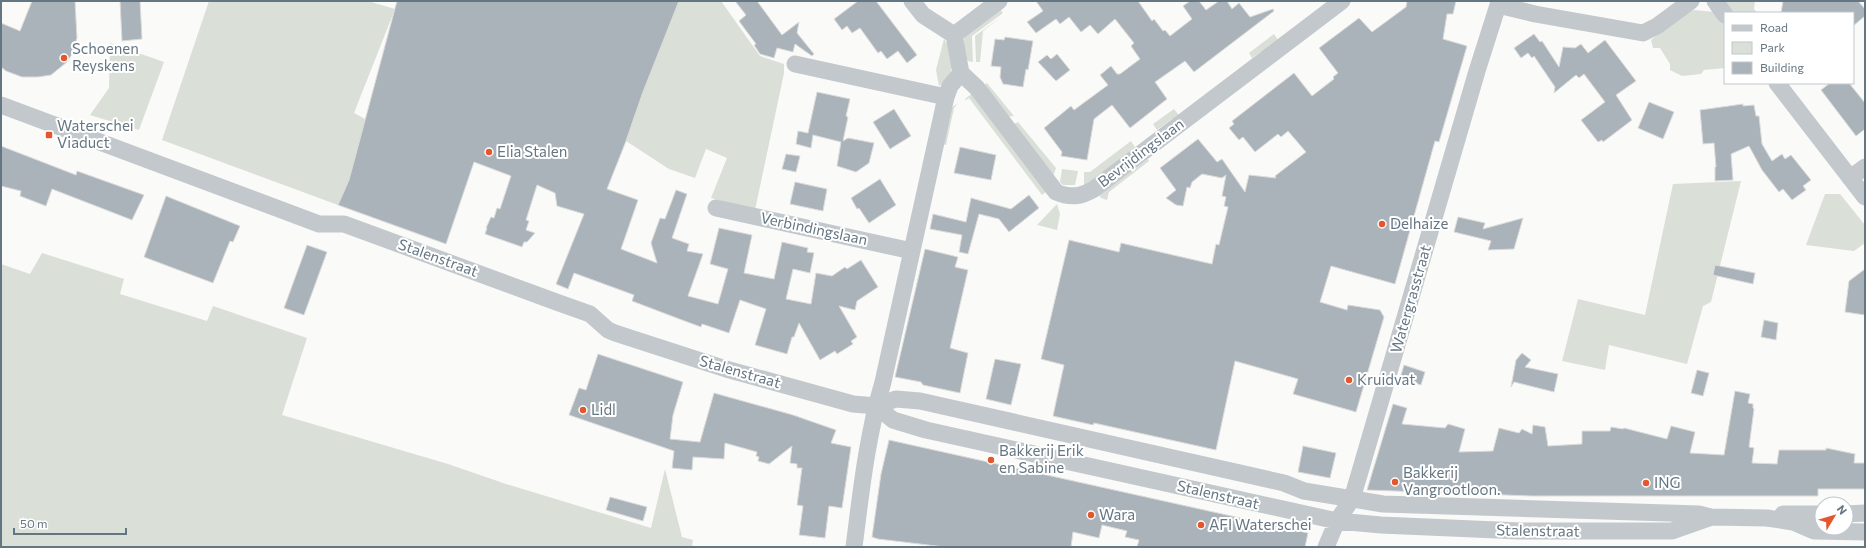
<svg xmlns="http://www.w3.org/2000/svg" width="1866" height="548" font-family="Commissioner,sans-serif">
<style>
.green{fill:#dadfd7}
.building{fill:#aab3b9;stroke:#dcdcda}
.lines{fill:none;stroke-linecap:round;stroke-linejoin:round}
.minor{stroke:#c3c8cc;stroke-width:17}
.poi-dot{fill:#e4572e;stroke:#fff;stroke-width:1.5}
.labels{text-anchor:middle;stroke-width:4;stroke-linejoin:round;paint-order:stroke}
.poi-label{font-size:15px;fill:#657683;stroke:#fff;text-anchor:start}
.street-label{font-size:15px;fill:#657683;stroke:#fff}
</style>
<rect width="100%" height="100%" fill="#fafaf8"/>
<path class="green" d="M 209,1 L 368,1 L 395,9 L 354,113 L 378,126 L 349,180 L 338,205 L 162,140 Z
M 679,1 L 721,1 L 760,56 L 784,64 L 784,73 L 755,210 L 711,198 L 727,158 L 706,149 L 695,178 L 669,169 L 626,141 L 643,92 Z
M 1726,1 L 1755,1 L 1754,9 L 1757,13 L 1730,13 L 1726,8 Z
M 1000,9 L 1003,13 L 972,36 L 973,62 L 968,61 C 963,56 962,45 964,38 Z
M 1694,10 L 1715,12 L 1725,23 L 1725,68 L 1704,70 L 1701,74 L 1682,76 L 1670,70 L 1670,64 L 1660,48 L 1653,48 L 1651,40 L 1681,15 Z
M 1002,16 L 983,31 L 980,62 L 976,62 L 975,36 Z
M 1274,34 L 1278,40 L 1268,52 L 1262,51 L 1252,58 L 1249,53 Z
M 944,39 C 956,55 956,75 939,86 L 936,70 Z
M 110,43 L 164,62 L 139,130 L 90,115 L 109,88 Z
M 987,83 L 1014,116 L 1006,117 L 982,87 Z
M 974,92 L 1046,192 L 1042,195 L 969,98 L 966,100 L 965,99 Z
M 958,103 L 954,108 L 946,145 L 942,144 L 950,109 Z
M 1174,109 L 1181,118 L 1178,120 L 1172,119 L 1157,130 L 1153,124 Z
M 1018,122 L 1056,168 L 1054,174 L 1050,176 L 1014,124 Z
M 1131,141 L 1136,149 L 1134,153 L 1084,186 L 1084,172 L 1090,172 Z
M 1148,159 L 1149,161 L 1109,192 L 1107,200 L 1101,198 L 1099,195 Z
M 1062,169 L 1078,171 L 1075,185 L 1063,185 L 1060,182 Z
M 1741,181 L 1711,302 L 1703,306 L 1687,364 L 1609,345 L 1605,370 L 1562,361 L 1578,299 L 1645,315 L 1673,184 Z
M 1825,194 L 1840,194 L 1865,225 L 1865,243 L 1854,251 L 1806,245 Z
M 1057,204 L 1060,214 L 1057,230 L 1037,225 Z
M 42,253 L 124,279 L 120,294 L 207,321 L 213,306 L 307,338 L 282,415 L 448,464 L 506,484 L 651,528 L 665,469 L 682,537 L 693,540 L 692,547 L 1,547 L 1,264 L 30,274 Z"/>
<path class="building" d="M 32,1 L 75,1 L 77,38 L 72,54 L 67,62 L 51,75 L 38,77 L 22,77 L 6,71 L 1,67 L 1,23 L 20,31 Z
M 120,1 L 140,1 L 142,39 L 122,41 Z
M 397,1 L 679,1 L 643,92 L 626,141 L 607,189 L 638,200 L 621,249 L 657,263 L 651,243 L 660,218 L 665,219 L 676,190 L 687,194 L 672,238 L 689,244 L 687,251 L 703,254 L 688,296 L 718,304 L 728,269 L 710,264 L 719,228 L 752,235 L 744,273 L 774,279 L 782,242 L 808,248 L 807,252 L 814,253 L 810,273 L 793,269 L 786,299 L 811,304 L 816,273 L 832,276 L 845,267 L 847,269 L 861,260 L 878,287 L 857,301 L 855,310 L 839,306 L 857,337 L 851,341 L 853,344 L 837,354 L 835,351 L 820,360 L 799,323 L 794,337 L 792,337 L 787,354 L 755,345 L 766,309 L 740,300 L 729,333 L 702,324 L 701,327 L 682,320 L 632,301 L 634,295 L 574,273 L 568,289 L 556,284 L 584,214 L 557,206 L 555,193 L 537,185 L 526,220 L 529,221 L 526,230 L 535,233 L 527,242 L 524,242 L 522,247 L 485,234 L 487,228 L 486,228 L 491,217 L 494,218 L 497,208 L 500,209 L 511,176 L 474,162 L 446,244 L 338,205 L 349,180 Z
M 735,1 L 757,1 L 782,35 L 799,22 L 797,33 L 814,54 L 812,56 L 795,44 L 793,52 L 777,48 L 774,58 L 760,54 L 754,45 L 756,44 L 739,21 L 746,15 Z
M 858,1 L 876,1 L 917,55 L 907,63 L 898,51 L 887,59 L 881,51 L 878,53 L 860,28 L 852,33 L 847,26 L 842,30 L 834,19 Z
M 1036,1 L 1138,1 L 1152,21 L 1154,19 L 1163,31 L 1165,30 L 1170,36 L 1192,19 L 1183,6 L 1190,1 L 1199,1 L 1206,10 L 1219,1 L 1227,1 L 1232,9 L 1239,3 L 1250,17 L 1273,9 L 1274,11 L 1194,72 L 1185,61 L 1155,82 L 1167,99 L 1130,128 L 1112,105 L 1094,119 L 1087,160 L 1061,156 L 1062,152 L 1044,128 L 1071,106 L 1074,110 L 1108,85 L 1100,75 L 1111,66 L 1117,74 L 1120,74 L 1140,59 L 1131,46 L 1134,43 L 1115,19 L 1098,34 L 1090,25 L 1081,32 L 1069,17 L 1060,24 L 1056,19 L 1036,33 L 1027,22 L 1043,11 Z
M 1407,1 L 1456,1 L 1453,14 L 1447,14 L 1443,39 L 1467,46 L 1439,142 L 1435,141 L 1395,284 L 1331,266 L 1320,302 L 1347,310 L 1348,305 L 1380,310 L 1384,317 L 1356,412 L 1293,394 L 1298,379 L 1235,361 L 1216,450 L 1094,423 L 1093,425 L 1053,416 L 1064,365 L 1041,359 L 1069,240 L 1119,252 L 1121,243 L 1212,264 L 1216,244 L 1219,245 L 1228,207 L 1224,206 L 1226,197 L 1222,196 L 1226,175 L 1222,178 L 1202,174 L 1192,182 L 1190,188 L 1187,187 L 1183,206 L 1176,205 L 1166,198 L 1176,190 L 1160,168 L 1198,139 L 1217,162 L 1222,159 L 1245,192 L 1249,175 L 1276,178 L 1275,176 L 1306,152 L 1288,131 L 1281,137 L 1278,134 L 1255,152 L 1243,137 L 1239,140 L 1229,128 L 1234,124 L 1232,121 L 1294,73 L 1312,96 L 1334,79 L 1333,77 L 1338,73 L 1319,48 L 1359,18 L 1372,32 L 1406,7 Z
M 1783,1 L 1858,1 L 1865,9 L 1865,16 L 1853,26 L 1853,13 L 1781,13 Z
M 1534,34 L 1540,42 L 1542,41 L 1559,67 L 1563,47 L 1575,48 L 1581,44 L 1588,53 L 1605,40 L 1636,81 L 1616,95 L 1632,120 L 1603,142 L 1602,140 L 1598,142 L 1581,120 L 1605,102 L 1584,74 L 1579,78 L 1576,75 L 1554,93 L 1555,87 L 1534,56 L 1532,58 L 1528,53 L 1521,58 L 1514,48 Z
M 1005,37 L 1033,41 L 1028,70 L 1026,69 L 1023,87 L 1003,84 L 1000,77 L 1001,67 L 991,66 L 995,39 L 1004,40 Z
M 1057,54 L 1070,70 L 1056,81 L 1038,62 L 1047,55 L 1051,59 Z
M 1830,83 L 1849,83 L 1865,103 L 1865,129 L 1856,136 L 1821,90 Z
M 817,92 L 850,99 L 846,116 L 848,117 L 843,141 L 848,138 L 874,143 L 869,163 L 856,172 L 837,166 L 841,142 L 813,135 L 811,148 L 796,144 L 798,131 L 808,133 Z
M 1649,102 L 1674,112 L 1663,139 L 1638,128 Z
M 1743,104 L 1743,106 L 1754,105 L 1756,116 L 1759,116 L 1762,144 L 1772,161 L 1782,154 L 1785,159 L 1791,155 L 1811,180 L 1803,186 L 1806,190 L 1792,200 L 1783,189 L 1779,192 L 1762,170 L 1749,146 L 1731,154 L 1733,180 L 1715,181 L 1715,167 L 1716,167 L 1714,143 L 1703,144 L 1700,110 Z
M 894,109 L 911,136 L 890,149 L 873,122 Z
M 1,146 L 76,175 L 77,171 L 144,195 L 132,220 L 52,189 L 46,206 L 20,196 L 21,191 L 1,186 Z
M 960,147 L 996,155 L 991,180 L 954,173 Z
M 786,154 L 800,156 L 796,172 L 782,169 Z
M 880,179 L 896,205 L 869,223 L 859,208 L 857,209 L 851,198 Z
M 795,182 L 827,189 L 823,211 L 790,204 Z
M 1029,195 L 1039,208 L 1009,232 L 999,219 L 979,214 L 968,254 L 959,252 L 962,235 L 930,229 L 933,214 L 966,222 L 971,198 L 1011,209 Z
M 166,196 L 240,226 L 233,242 L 230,241 L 213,283 L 144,257 Z
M 1458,217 L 1485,223 L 1483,229 L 1523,218 L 1514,249 L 1488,250 L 1491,241 L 1454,232 Z
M 307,245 L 327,252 L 304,315 L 284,308 Z
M 925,249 L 958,257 L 955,267 L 968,270 L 950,348 L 968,353 L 960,393 L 923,385 L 921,382 L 895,377 Z
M 1715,265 L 1755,273 L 1753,284 L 1713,275 Z
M 1865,269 L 1865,315 L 1845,312 L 1849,281 Z
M 1764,320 L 1778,323 L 1776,340 L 1761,337 Z
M 1522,353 L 1531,360 L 1525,367 L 1558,374 L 1554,392 L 1514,382 L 1511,387 L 1516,360 Z
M 598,354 L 683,382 L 673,415 L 670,439 L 700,442 L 714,393 L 793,415 L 836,430 L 831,443 L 851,447 L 842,508 L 829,506 L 825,538 L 799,535 L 803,506 L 797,505 L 802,468 L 797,468 L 797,464 L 790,463 L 792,446 L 769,464 L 758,461 L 759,457 L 756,456 L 757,452 L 725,443 L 724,459 L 693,457 L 692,470 L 672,468 L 674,451 L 569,415 L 579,388 L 586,390 Z
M 995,359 L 1021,364 L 1011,405 L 986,399 Z
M 1404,365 L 1425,372 L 1421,385 L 1400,378 Z
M 1697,370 L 1709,373 L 1703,396 L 1691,393 Z
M 1735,391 L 1750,394 L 1748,403 L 1753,404 L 1753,408 L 1754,409 L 1749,447 L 1754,448 L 1752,463 L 1777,464 L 1779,450 L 1826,450 L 1826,448 L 1855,454 L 1854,463 L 1865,463 L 1865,489 L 1818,489 L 1818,496 L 1532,496 L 1367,490 L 1393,404 L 1407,408 L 1402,424 L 1445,428 L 1448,424 L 1465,429 L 1459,452 L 1493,451 L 1499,428 L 1519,433 L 1522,429 L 1532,434 L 1533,425 L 1545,427 L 1548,446 L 1582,444 L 1582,431 L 1610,431 L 1611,427 L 1623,429 L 1624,428 L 1667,439 L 1671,426 L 1695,432 L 1690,453 L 1724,455 Z
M 889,440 L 1308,533 L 1305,547 L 1137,547 L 1139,540 L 1125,537 L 1127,531 L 1102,525 L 1099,538 L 1073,532 L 1071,547 L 945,547 L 878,539 L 872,537 L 881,474 Z
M 1303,446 L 1336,453 L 1330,478 L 1298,472 Z
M 610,497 L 647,507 L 643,521 L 606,510 Z"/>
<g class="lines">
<path class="minor" d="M 1715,1 L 1725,15
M 1498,5 L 1535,14 L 1643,33 L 1657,26 L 1691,1
M 954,35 L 999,1
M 795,64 L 946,97
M 961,73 L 977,88 L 1056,192 C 1070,198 1081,197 1094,189 L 1342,1
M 1777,83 L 1865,197
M 1,105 L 319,224 L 344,224 L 559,303 L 590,314 L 608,330 L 615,333 L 726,369 L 853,404 L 876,406 L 896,399 L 920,401 L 1284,483 L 1304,491 L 1383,504 L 1699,514 L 1711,517 L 1767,518 L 1793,522 L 1814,531 L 1865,532
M 1850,178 L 1865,167
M 716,208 L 912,251
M 876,406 L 893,420 L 926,430 L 1337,521 L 1381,525 L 1520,531 L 1672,531 L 1709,518
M 1783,514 L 1822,514
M 1846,514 L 1865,513
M 854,547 C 861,492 867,436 883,382 L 946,97 L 950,86 L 961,73 L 954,35 L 923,15 L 912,1
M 1326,547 L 1337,521 L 1352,499 L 1477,71 L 1498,5"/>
</g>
<g class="poi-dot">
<circle cx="64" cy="58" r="4"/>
<rect x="45" y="131" width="8" height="8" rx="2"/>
<circle cx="489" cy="152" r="4"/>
<circle cx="1382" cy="224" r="4"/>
<circle cx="1349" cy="380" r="4"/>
<circle cx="583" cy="410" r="4"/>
<circle cx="991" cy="460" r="4"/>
<circle cx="1395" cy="482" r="4"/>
<circle cx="1646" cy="483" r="4"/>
<circle cx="1091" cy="515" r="4"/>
<circle cx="1201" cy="525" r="4"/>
</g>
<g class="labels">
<g class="poi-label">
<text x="72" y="54">Schoenen<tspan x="72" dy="17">Reyskens</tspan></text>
<text x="57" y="131">Waterschei<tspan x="57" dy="17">Viaduct</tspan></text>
<text x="497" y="157">Elia Stalen</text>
<text x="1390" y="229">Delhaize</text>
<text x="1357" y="385">Kruidvat</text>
<text x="591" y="415">Lidl</text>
<text x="999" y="456">Bakkerij Erik<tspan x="999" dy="17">en Sabine</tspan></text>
<text x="1403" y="478">Bakkerij<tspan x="1403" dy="17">Vangrootloon.</tspan></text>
<text x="1654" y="488">ING</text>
<text x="1099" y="520">Wara</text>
<text x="1209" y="530">AFI Waterschei</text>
</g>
<g class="street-label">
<text transform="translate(1141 153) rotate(-37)" y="5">Bevrijdingslaan</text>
<text transform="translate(814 229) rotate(12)" y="5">Verbindingslaan</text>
<text transform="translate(438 258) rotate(20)" y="5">Stalenstraat</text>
<text transform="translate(1411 299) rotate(-74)" y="5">Watergrasstraat</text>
<text transform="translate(740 372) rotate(16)" y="5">Stalenstraat</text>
<text transform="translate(1218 495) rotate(13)" y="5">Stalenstraat</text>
<text transform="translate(1538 531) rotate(1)" y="5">Stalenstraat</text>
</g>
</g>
<rect width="1866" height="548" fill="none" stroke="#657683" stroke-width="4"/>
<rect x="1724" y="12" width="130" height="72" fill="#ffffff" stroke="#c1c8cd"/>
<rect x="1732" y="25" width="20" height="6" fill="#c3c8cc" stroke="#c1c8cd"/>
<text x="1760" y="32" font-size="12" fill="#657683">Road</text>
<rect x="1732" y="42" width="20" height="12" fill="#dadfd7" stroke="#c1c8cd"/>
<text x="1760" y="52" font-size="12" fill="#657683">Park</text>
<rect x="1732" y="62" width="20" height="12" fill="#aab3b9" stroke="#c1c8cd"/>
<text x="1760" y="72" font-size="12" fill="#657683">Building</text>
<g transform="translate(1834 516) rotate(52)"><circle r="19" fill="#ffffff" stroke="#c1c8cd"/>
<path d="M0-3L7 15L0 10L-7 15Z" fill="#e4572e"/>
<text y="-6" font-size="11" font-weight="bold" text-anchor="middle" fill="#657683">N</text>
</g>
<path d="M14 528v6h112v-6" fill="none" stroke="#657683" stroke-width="2"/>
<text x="20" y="528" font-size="12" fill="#657683" stroke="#ffffff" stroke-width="3" paint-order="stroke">50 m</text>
</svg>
